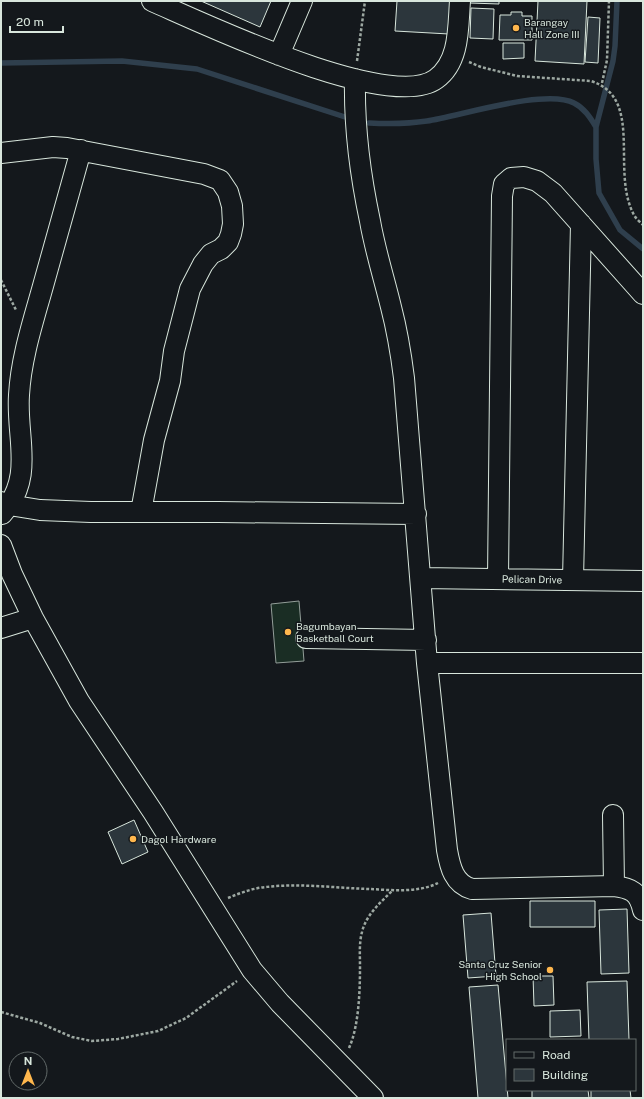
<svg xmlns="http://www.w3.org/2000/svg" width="644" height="1099" font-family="'Public Sans',sans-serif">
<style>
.green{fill:#1a2d24;stroke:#939e99}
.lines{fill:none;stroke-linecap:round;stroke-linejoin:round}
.stream{stroke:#2f3f4d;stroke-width:5.5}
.building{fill:#2c363c;stroke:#d8e6dc}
.minor-casing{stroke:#d8e6dc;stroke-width:22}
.path{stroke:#9da8a2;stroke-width:2.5;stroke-dasharray:3 2;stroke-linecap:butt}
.minor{stroke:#14181c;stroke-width:20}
.poi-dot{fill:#ffb74d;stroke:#14181c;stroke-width:1.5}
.labels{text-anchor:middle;stroke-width:3;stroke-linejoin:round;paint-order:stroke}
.poi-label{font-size:10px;fill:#d8e6dc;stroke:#14181c;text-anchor:start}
.street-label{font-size:10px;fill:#d8e6dc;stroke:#14181c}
</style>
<rect width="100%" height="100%" fill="#14181c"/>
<path class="green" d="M 299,601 L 304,661 L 276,663 L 271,604 Z"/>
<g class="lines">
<path class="stream" d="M 617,1 L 615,46 L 613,61 L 596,127 L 596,159 L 599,193 L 620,230 L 643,249
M 1,63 L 122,61 L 197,69 L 345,117
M 369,123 C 389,124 407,124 427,121 C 460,116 546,88 574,103 C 584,108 590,117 596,127"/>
</g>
<path class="building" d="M 201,1 L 271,1 L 260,27 Z
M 397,1 L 451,1 L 449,34 L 395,31 Z
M 470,1 L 499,1 L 499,4 L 470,3 Z
M 538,1 L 587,1 L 584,64 L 535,61 Z
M 471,8 L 494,9 L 493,39 L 470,38 Z
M 511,12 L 522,12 L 522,16 L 532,16 L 532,40 L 499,40 L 500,15 L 511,15 Z
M 588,17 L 600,18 L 598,63 L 585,62 Z
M 503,43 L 524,43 L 524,58 L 503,59 Z
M 134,820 L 148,852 L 122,864 L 108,832 Z
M 530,901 L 595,901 L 595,927 L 530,927 Z
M 627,909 L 629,973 L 601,974 L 599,910 Z
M 491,913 L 496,976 L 468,978 L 463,915 Z
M 533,976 L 553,976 L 554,1005 L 534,1006 Z
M 627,981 L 629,1040 L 589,1040 L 587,982 Z
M 498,985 L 508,1098 L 478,1098 L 469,987 Z
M 580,1010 L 581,1036 L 550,1037 L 550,1011 Z
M 532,1090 L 588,1090 L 589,1098 L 532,1098 Z
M 591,1090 L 630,1090 L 631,1098 L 591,1098 Z"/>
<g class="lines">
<g class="minor-casing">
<path id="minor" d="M 152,1 C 203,23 390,113 436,79 C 460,62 458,27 460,1
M 279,55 L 302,1
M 355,79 C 354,127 360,174 370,221 C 375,250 384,278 391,307 C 397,330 401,354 404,378 L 427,663 L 447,850 C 450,867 454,884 472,889 L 614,886 C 631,888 639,892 643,910
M 1,153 L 53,147 L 67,148 L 204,174 L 220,180 L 228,192 L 232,206 L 233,224 L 231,234 L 228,242 L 221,249 L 211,254 L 203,264 L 190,289 L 174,351 L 170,381 L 154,440 L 141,512
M 1,502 L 9,505 L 40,510 L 91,512 L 218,512 L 416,514
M 2,514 C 35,477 16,438 19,395 C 21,358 33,322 43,286 C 56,241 68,195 81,150
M 1,545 L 12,574 L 33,618 L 79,701 L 153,812 L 252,970 L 280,1003 L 373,1098
M 421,578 L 643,581
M 498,578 L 502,196 L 504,184 L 511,178 L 524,177 L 537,181 L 553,193 L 643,294
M 573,580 L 581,224
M 1,628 L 33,618
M 306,638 L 426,640
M 427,663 L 643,663
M 613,815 L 614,886"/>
</g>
<path class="path" d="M 357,61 L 365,1
M 469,62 L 481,67 L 517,76 L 591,81 C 644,98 611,169 633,213 C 635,218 640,222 643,225
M 602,83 L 607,60 L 609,1
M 1,280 L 16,310
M 228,898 C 240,893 253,888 266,887 C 300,883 335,888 369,889 C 391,890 418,893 438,883
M 1,1012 L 40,1023 L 72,1037 L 92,1041 L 118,1039 L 158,1031 L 186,1018 L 237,981
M 349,1048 C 359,1026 360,990 360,966 C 360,955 359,943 362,932 C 366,915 380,903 392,891"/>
<use href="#minor" class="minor"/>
</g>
<g class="poi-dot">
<circle cx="516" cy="28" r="4"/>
<circle cx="288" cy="632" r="4"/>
<circle cx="133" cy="839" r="4"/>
<circle cx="550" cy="970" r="4"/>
</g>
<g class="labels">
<g class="poi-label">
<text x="524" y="26">Barangay<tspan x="524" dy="12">Hall Zone III</tspan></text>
<text x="296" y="630">Bagumbayan<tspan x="296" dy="12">Basketball Court</tspan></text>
<text x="141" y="843">Dagol Hardware</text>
<text x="542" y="968" text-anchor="end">Santa Cruz Senior<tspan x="542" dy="12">High School</tspan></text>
</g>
<g class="street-label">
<text transform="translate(532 579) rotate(1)" y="4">Pelican Drive</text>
</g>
</g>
<rect width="644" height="1099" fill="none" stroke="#d8e6dc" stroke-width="4"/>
<rect x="506" y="1039" width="130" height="52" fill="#14181c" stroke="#626a69"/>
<rect x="514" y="1052" width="20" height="6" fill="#14181c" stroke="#626a69"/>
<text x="542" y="1059" font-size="12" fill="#d8e6dc">Road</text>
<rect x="514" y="1069" width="20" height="12" fill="#2c363c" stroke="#626a69"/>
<text x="542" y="1079" font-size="12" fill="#d8e6dc">Building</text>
<g transform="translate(28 1071)"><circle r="19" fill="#14181c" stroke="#626a69"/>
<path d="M0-3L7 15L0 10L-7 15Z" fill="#ffb74d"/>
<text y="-6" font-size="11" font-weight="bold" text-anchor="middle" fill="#d8e6dc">N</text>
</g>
<path d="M10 26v6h53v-6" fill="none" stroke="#d8e6dc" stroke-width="2"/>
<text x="16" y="26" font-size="12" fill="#d8e6dc" stroke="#14181c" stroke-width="3" paint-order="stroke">20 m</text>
</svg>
